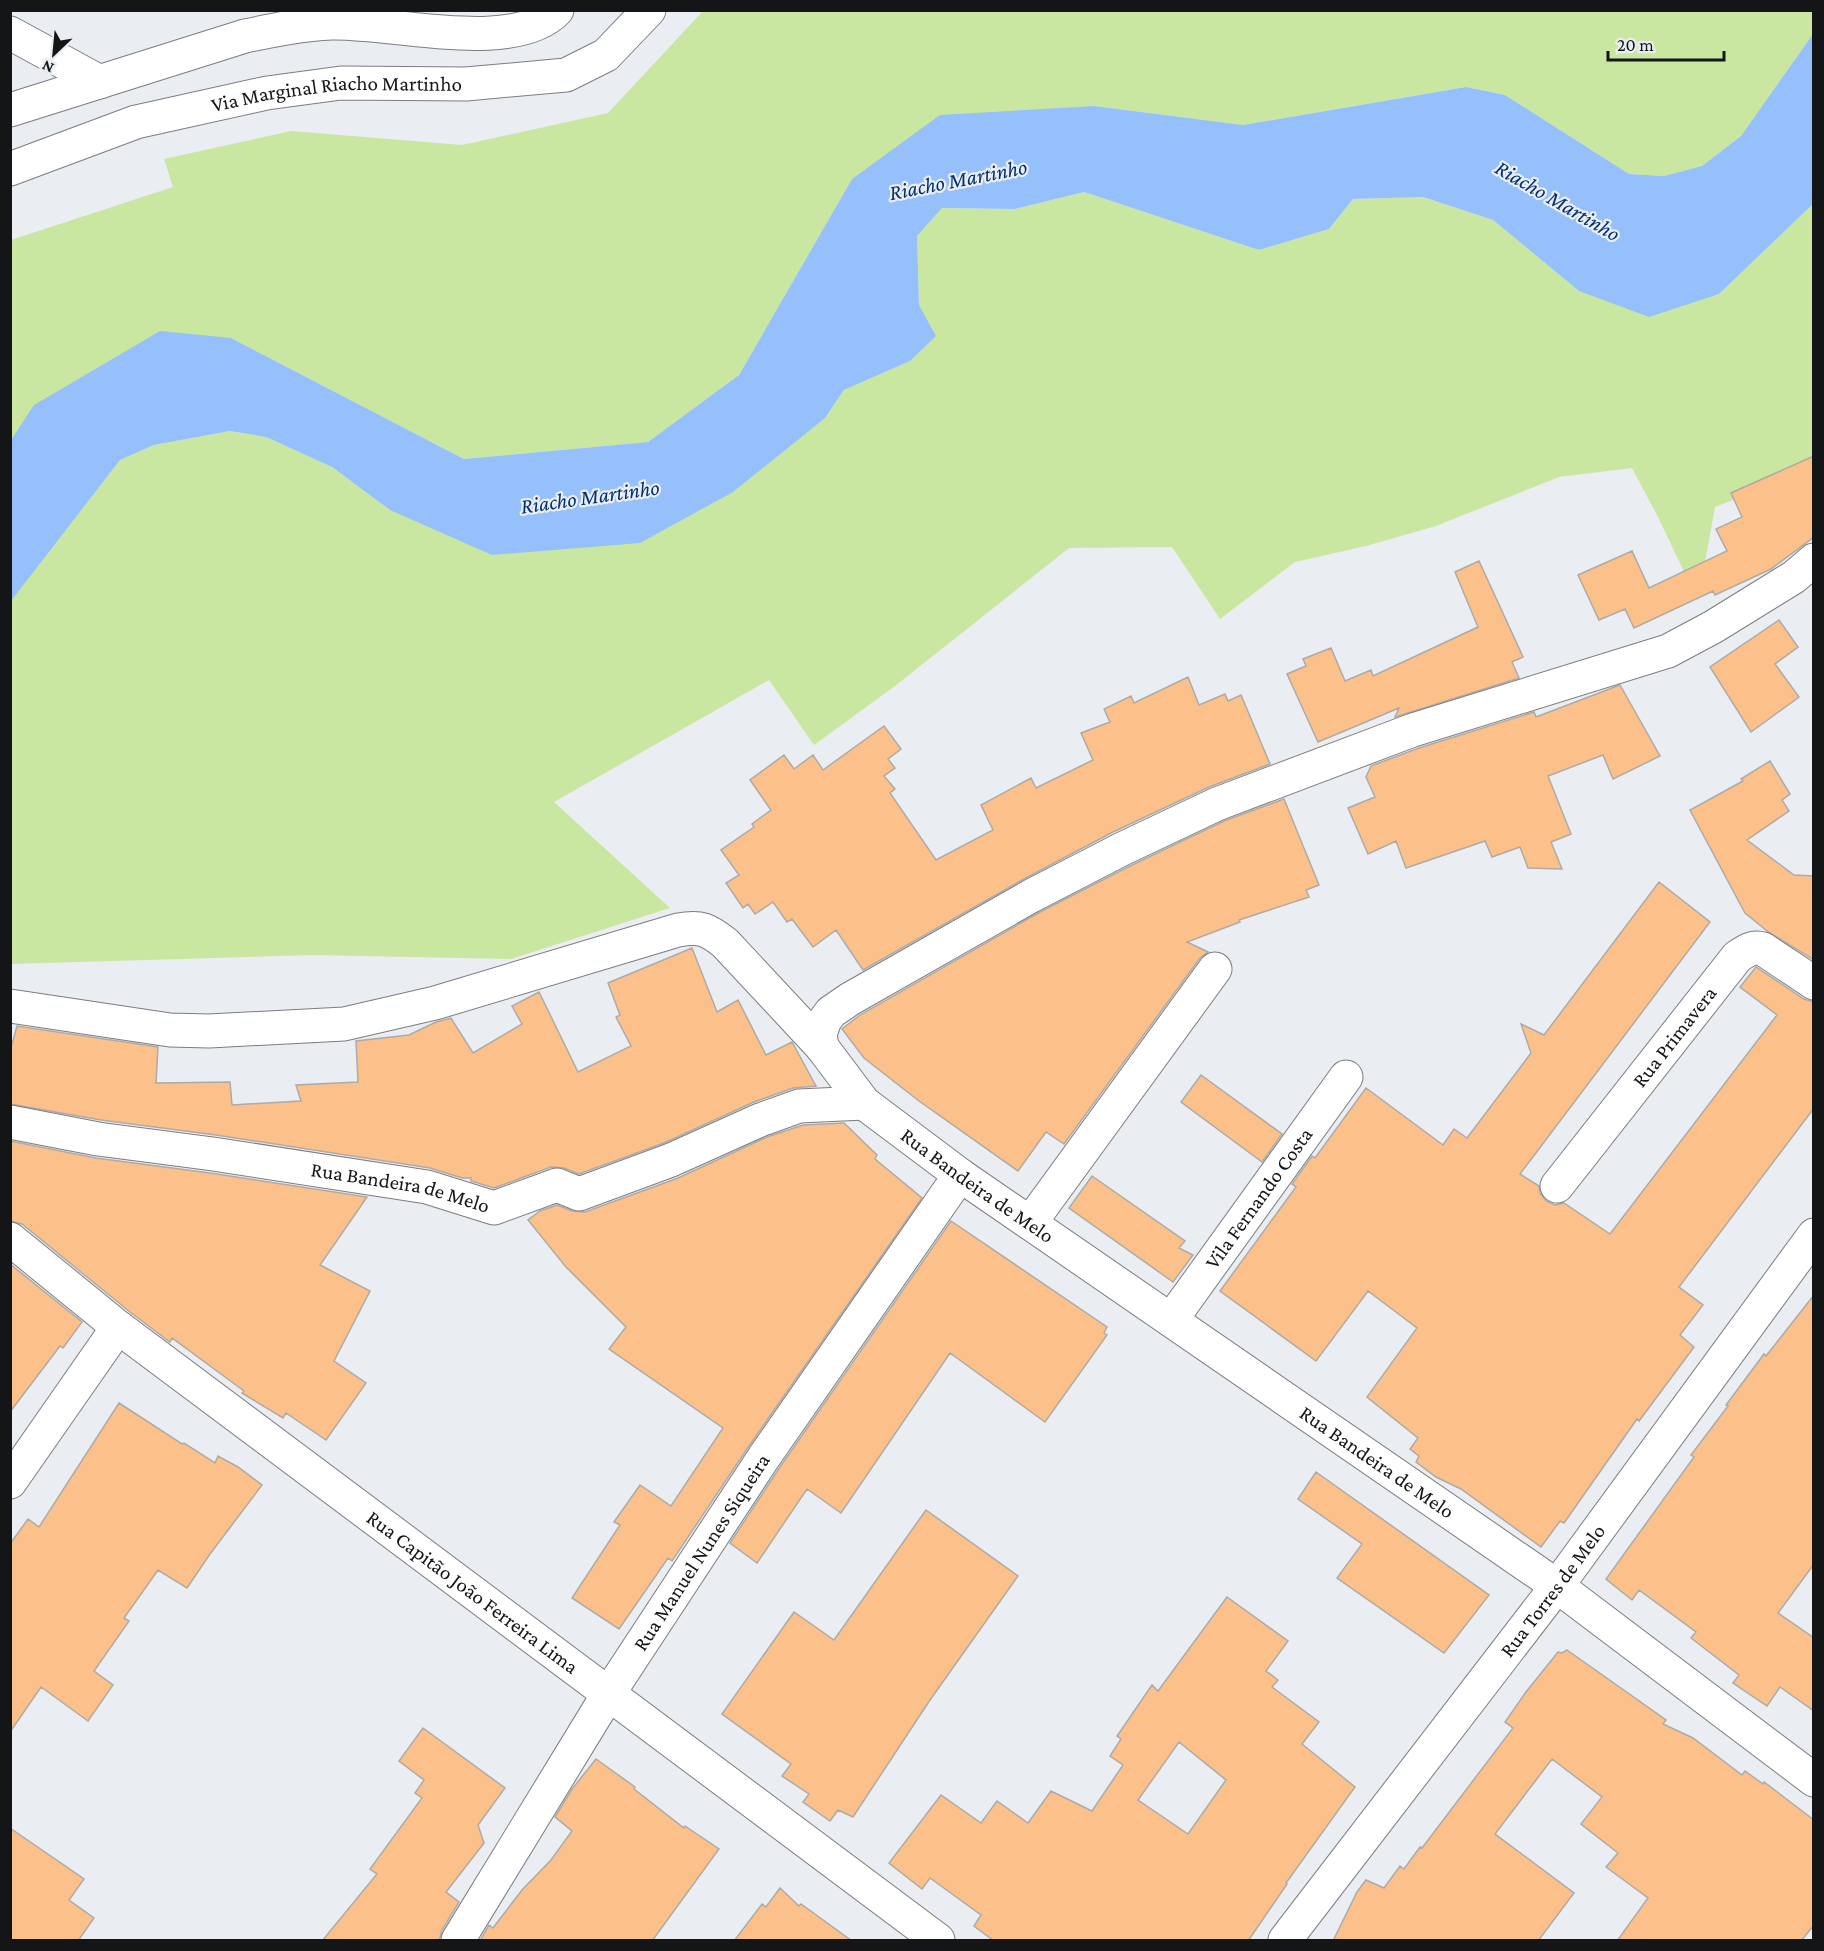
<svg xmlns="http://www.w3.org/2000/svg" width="1824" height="1951" font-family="'Crimson Pro',serif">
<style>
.green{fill:#c9e7a1}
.water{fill:#96c0fc}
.building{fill:#fcc18b;stroke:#aeaaa6;stroke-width:1.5;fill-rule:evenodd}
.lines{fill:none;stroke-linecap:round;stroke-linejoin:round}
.minor-casing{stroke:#7b7d81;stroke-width:35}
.minor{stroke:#fff;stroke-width:33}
.labels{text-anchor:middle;stroke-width:4.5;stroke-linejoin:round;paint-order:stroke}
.street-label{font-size:21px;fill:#141516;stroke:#eaedf2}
.water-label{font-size:22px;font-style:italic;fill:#003171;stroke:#eaedf2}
</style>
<rect width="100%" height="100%" fill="#eaedf2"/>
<path class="green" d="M 703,11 L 1813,11 L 1813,34 L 1741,136 L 1702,166 L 1664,176 L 1629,174 L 1505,95 L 1466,87 L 1243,125 L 1094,106 L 852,179 L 739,375 L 648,442 L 464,459 L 231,338 L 11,440 L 11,240 L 173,187 L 164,159 L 291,131 L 462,145 L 608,113 Z
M 1084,192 L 1259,250 L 1329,229 L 1353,199 L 1423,197 L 1493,220 L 1579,291 L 1719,294 L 1813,204 L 1813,455 L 1795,476 L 1715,507 L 1698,601 L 1658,517 L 1632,468 L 1559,477 L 1436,526 L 1366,546 L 1295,562 L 1220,619 L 1172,547 L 1069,548 L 895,686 L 814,745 L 769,680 L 554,802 L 670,908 L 511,959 L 313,955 L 11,964 L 10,601 L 120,460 L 154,445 L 230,431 L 266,437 L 332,467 L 390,510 L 825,418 L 844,390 L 910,361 L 919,305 L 917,236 L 942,208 L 1015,209 Z"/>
<path class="water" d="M 1813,34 L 1813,204 L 1719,294 L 1649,317 L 1579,291 L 1493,220 L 1423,197 L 1353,199 L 1329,229 L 1259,250 L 1084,192 L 1015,209 L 942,208 L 917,236 L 919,305 L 936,336 L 910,361 L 844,390 L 825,418 L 733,492 L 640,543 L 492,555 L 390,510 L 332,467 L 266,437 L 230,431 L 154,445 L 120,460 L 11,601 L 11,440 L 34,405 L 160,331 L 231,338 L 464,459 L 648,442 L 739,375 L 852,179 L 940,115 L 1094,106 L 1243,125 L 1466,87 L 1505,95 L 1629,174 L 1664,176 L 1702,166 L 1741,136 Z"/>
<path class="building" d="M 1814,456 L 1814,537 L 1771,569 L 1715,595 L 1713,591 L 1634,628 L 1625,609 L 1599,620 L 1578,575 L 1632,551 L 1649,588 L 1727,551 L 1716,529 L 1742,517 L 1731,493 Z
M 1479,561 L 1523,657 L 1512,662 L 1519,678 L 1395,717 L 1399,708 L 1318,742 L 1287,674 L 1306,666 L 1303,659 L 1331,648 L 1345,681 L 1371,670 L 1373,676 L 1478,627 L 1455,572 Z
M 1779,620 L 1798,647 L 1775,664 L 1799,697 L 1751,732 L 1710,667 Z
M 1188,677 L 1199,705 L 1225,694 L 1228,701 L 1241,695 L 1270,764 L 1209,787 L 1113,832 L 1022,880 L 863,970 L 836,930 L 813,947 L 792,919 L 787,922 L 773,902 L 755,914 L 748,904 L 743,908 L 726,883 L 739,875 L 721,850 L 754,827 L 752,824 L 771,810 L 750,780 L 784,755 L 794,769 L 813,755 L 823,770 L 884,726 L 901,749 L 888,759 L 895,768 L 884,776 L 895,789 L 890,793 L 936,860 L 993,830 L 981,805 L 1031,778 L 1036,788 L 1093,760 L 1081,733 L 1110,722 L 1104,709 L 1131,696 L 1134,703 Z
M 1620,685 L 1660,756 L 1613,779 L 1603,755 L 1548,776 L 1571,834 L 1551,842 L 1562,869 L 1528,868 L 1520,847 L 1492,857 L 1485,841 L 1406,868 L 1396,841 L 1368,854 L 1348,808 L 1375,797 L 1366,777 L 1371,766 L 1419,748 L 1534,712 L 1536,717 Z
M 1770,761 L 1790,794 L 1782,800 L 1789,811 L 1747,840 L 1794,875 L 1814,876 L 1814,960 L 1767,931 L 1745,913 L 1690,810 L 1743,781 L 1741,779 Z
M 1284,799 L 1319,885 L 1306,890 L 1309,897 L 1239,920 L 1240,922 L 1187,942 L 1208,952 L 1200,958 L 1064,1144 L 1046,1132 L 1018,1171 L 919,1101 L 864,1058 L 842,1029 L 860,1015 L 1040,912 L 1130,866 L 1224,821 Z
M 1659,882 L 1710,922 L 1520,1174 L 1539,1186 L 1540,1193 L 1546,1201 L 1555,1205 L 1564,1203 L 1610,1234 L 1777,1015 L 1740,987 L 1756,967 L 1804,999 L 1814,1002 L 1814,1108 L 1679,1287 L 1703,1305 L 1680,1335 L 1694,1347 L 1639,1421 L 1637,1419 L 1564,1523 L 1560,1521 L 1541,1547 L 1461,1489 L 1436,1477 L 1416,1462 L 1419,1456 L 1410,1449 L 1418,1438 L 1367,1397 L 1417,1328 L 1368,1291 L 1316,1361 L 1220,1291 L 1296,1187 L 1292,1184 L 1312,1156 L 1315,1158 L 1366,1088 L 1443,1145 L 1454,1129 L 1467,1138 L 1531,1053 L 1521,1024 L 1544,1035 Z
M 692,948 L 717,1012 L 738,1000 L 766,1055 L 792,1042 L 816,1086 L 793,1088 L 754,1102 L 664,1143 L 579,1174 L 564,1168 L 551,1167 L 494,1188 L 471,1181 L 471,1178 L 462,1178 L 430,1168 L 216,1135 L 101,1120 L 10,1104 L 10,1051 L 17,1026 L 158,1047 L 156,1083 L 230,1082 L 232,1105 L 301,1101 L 296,1085 L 358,1082 L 356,1041 L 409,1035 L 436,1022 L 451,1018 L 473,1053 L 522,1024 L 512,1006 L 539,992 L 578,1072 L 631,1046 L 616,1017 L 620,1015 L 608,983 Z
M 1201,1075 L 1282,1134 L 1262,1162 L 1181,1102 Z
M 844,1123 L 877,1155 L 875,1159 L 922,1198 L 749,1446 L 672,1561 L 668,1558 L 619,1629 L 572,1598 L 620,1525 L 614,1522 L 640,1485 L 671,1506 L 723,1428 L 609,1349 L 626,1327 L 566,1267 L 528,1220 L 540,1211 L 557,1205 L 572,1211 L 585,1212 L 678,1178 L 767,1137 L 803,1125 Z
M 10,1141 L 96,1158 L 210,1173 L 367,1197 L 320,1265 L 370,1291 L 334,1361 L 366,1383 L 326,1440 L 286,1413 L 283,1418 L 242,1393 L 244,1391 L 172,1338 L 170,1342 L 130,1312 L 22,1224 L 10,1221 Z
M 1092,1176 L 1185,1241 L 1179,1248 L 1193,1255 L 1173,1282 L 1069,1208 Z
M 951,1221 L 1107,1327 L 1104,1333 L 1107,1335 L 1045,1422 L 950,1353 L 841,1513 L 807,1489 L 757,1563 L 730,1543 L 780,1467 Z
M 10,1264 L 82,1322 L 63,1348 L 60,1346 L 10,1412 Z
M 1814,1295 L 1814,1564 L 1778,1613 L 1814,1638 L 1814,1711 L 1780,1687 L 1767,1706 L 1733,1683 L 1739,1675 L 1691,1638 L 1696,1632 L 1639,1590 L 1632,1600 L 1606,1579 L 1694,1457 L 1691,1455 L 1728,1406 L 1726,1405 L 1764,1354 L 1766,1356 Z
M 119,1403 L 182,1444 L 184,1443 L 215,1463 L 218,1456 L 238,1467 L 262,1485 L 210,1554 L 187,1588 L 158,1570 L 124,1618 L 129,1621 L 94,1671 L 113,1685 L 88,1721 L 41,1687 L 10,1732 L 10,1544 L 28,1519 L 39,1527 Z
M 1316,1472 L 1489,1595 L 1444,1653 L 1337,1578 L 1362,1544 L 1298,1499 Z
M 926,1510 L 1018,1576 L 930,1700 L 853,1817 L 838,1810 L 830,1821 L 803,1802 L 809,1794 L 782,1776 L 791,1764 L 722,1714 L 794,1612 L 834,1640 Z
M 1227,1597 L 1288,1641 L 1266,1671 L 1278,1680 L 1272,1687 L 1319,1722 L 1302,1744 L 1355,1787 L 1286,1883 L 1287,1884 L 1248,1941 L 994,1941 L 974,1926 L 981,1915 L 930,1878 L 922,1889 L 889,1863 L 941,1795 L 981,1823 L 997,1801 L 1028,1823 L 1051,1791 L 1092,1811 L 1123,1765 L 1110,1756 L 1121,1739 L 1117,1736 L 1152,1685 L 1158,1691 ZM 1179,1742 L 1226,1780 L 1188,1834 L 1138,1800 Z
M 1567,1650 L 1666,1720 L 1663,1724 L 1693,1738 L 1742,1775 L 1745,1771 L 1763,1784 L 1764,1782 L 1814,1820 L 1814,1925 L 1801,1941 L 1617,1941 L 1648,1898 L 1606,1867 L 1618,1853 L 1581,1824 L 1602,1797 L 1552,1759 L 1495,1834 L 1574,1893 L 1538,1941 L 1333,1941 L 1357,1892 L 1366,1880 L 1384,1888 L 1400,1866 L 1404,1869 L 1420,1847 L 1422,1848 L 1513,1728 L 1505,1722 L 1526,1692 L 1558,1652 L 1562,1653 Z
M 423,1728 L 505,1788 L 478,1825 L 484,1843 L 446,1892 L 459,1902 L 442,1930 L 439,1941 L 322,1941 L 377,1874 L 370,1869 L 422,1798 L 415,1793 L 424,1780 L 399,1761 Z
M 596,1759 L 635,1787 L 634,1789 L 684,1828 L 685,1826 L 719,1849 L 652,1941 L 480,1941 L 489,1925 L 493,1928 L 522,1890 L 551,1860 L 572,1831 L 555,1817 L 572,1789 Z
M 10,1828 L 84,1879 L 69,1900 L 94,1918 L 78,1941 L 10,1941 Z
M 780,1888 L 799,1906 L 801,1904 L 852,1941 L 734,1941 L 762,1904 L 766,1907 Z"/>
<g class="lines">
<g class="minor-casing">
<g id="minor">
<path d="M 10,33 L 100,82"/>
<path d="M 10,110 L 245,36 C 274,30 303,24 332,23 C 391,21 514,55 557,10"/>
<path id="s1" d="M 10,169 L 136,122 L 267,93 L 341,83 L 466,84 L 566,75 L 606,55 L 649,10"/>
<path id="s2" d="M 1814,560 L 1794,577 L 1713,627 L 1668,651 L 1413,730 L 1217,804 L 1122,849 L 1031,896 L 850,999 L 831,1012 L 825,1020 L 820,1034 L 822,1047 L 864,1103 L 960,1175 L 1557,1586 L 1814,1780"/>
<path d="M 10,1006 L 170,1030 L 209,1031 L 344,1024 L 435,1003 L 678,930 C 701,926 707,929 725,943 L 822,1047"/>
<path id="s3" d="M 10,1122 L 98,1139 L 213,1154 L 427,1187 L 494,1208 L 557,1185 L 579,1194 L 671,1160 L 760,1120 L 799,1106 L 864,1103"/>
<path id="s4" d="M 1557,1186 L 1737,957 C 1746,951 1752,946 1763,949 L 1814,983"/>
<path d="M 1030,1223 L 1215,969"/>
<path id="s5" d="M 10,1239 L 118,1327 L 938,1940"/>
<path id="s6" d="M 1171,1320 L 1346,1077"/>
<path d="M 10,1482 L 118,1327"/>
<path id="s7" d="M 458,1940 L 609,1693 L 764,1457 L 960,1175"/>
<path id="s8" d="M 1285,1940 L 1557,1586 L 1814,1235"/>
</g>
</g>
<use href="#minor" class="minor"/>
</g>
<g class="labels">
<g class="street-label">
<text dy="7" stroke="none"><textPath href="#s1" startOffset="338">Via Marginal Riacho Martinho</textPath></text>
<text dy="7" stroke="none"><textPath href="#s4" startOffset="190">Rua Primavera</textPath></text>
<text dy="7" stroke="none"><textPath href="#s2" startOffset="1336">Rua Bandeira de Melo</textPath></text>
<text dy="7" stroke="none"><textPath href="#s3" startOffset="396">Rua Bandeira de Melo</textPath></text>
<text dy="7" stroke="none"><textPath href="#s6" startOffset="150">Vila Fernando Costa</textPath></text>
<text dy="7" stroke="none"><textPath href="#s2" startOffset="1822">Rua Bandeira de Melo</textPath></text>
<text dy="7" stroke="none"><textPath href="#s7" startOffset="458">Rua Manuel Nunes Siqueira</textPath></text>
<text dy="7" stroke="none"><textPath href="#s8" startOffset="440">Rua Torres de Melo</textPath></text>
<text dy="7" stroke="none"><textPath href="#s5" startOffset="582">Rua Capitão João Ferreira Lima</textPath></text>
</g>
<g class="water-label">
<text transform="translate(958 179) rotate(-11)" y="8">Riacho Martinho</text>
<text transform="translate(1558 200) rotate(30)" y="8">Riacho Martinho</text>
<text transform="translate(590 496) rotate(-8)" y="8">Riacho Martinho</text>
</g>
</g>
<rect width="1824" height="1951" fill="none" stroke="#141516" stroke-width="24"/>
<g transform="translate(54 54) rotate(206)" stroke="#eaedf2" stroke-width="4.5" paint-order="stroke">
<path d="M0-4.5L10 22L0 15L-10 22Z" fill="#141516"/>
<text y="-9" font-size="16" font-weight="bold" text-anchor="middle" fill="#141516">N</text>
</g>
<path d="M1608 51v9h116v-9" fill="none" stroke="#141516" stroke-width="3"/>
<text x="1617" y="51" font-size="18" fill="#141516" stroke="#eaedf2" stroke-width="4.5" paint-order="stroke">20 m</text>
</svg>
